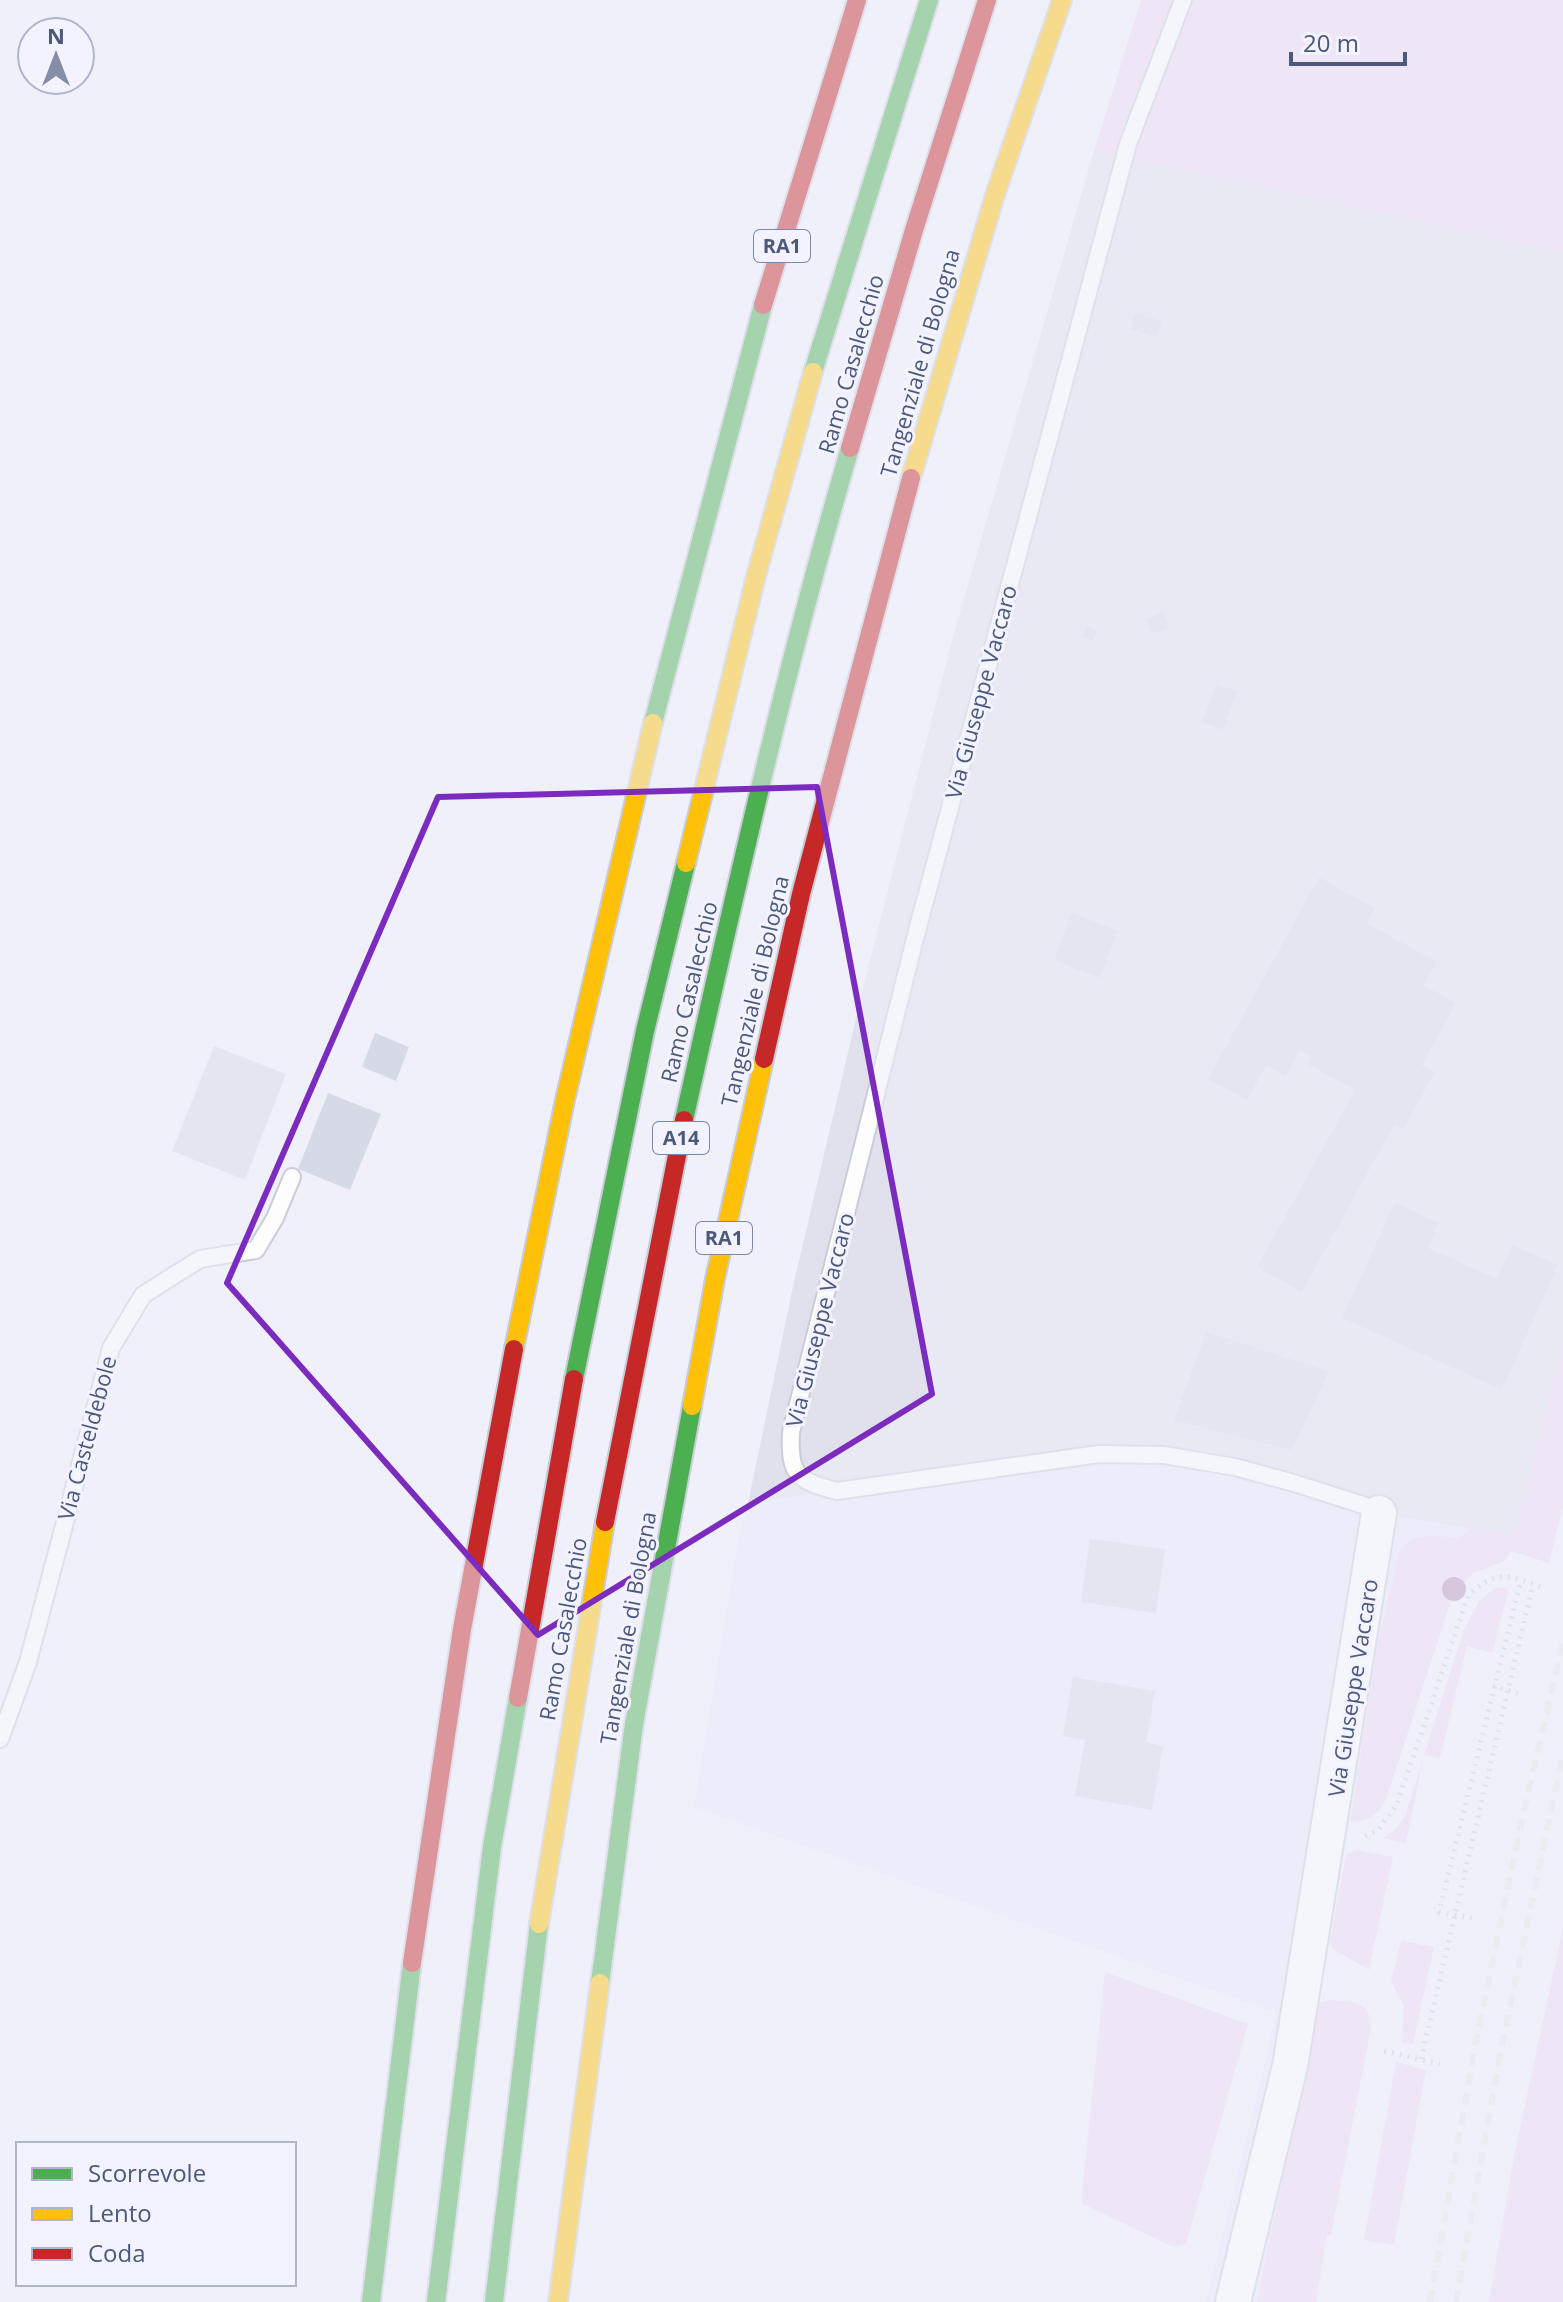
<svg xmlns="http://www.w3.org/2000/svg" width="1563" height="2302" font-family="'Open Sans',sans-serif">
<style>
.residential{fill:#e6e8fa}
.industrial{fill:#e0e1ec}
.green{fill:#eddaf2}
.building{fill:#d6dae6}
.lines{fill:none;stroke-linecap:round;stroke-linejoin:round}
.lane-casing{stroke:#cacdd8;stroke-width:20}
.street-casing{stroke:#cacdd8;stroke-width:38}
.fast-casing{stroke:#c8cbd8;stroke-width:22}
.slow-casing{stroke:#c8cbd8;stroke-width:22}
.jam-casing{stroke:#c8cbd8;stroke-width:22}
.path{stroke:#cdd1da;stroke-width:5;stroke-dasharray:2 6;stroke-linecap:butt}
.lane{stroke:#fdfdfe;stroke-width:16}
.street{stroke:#fdfdfe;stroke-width:34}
.fast{stroke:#4caf50;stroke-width:18}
.slow{stroke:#ffc107;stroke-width:18}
.jam{stroke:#c62828;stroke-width:18}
.rail{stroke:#e3e7e5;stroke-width:6;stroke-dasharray:12 8;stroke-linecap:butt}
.path-bridge{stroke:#cdd1da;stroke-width:5;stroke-dasharray:2 6;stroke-linecap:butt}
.tree{fill:#b994bb}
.marked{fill:none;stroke:#7b2cbf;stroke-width:6;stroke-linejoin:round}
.labels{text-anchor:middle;stroke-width:6;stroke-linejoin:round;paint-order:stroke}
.shield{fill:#f3f3ff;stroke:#7e87a3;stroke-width:2}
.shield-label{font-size:20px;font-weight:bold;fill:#4c597b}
.street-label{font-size:22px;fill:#4c597b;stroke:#f3f3ff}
</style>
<rect width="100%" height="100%" fill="#eff0f9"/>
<path class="residential" d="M 1099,1454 L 1164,1455 L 1514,1536 L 1505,1561 L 1473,1573 L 1452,1598 L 1386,1799 L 1378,1813 L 1364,1821 L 1350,1822 L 1318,2004 L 1257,2302 L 1206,2302 L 1277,2013 L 694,1807 L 738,1541 L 748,1503 Z"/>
<path class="industrial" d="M 1094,151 L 1563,253 L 1563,1506 L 1549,1563 L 1513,1535 L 1379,1513 L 1235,1467 L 1099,1454 L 748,1503 L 794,1282 L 867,972 L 954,633 Z"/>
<path class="green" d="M 1141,0 L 1563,0 L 1563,253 L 1094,151 Z
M 1563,1345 L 1563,1506 L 1549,1563 L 1511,1551 L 1505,1561 L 1473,1573 L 1452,1598 L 1386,1799 C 1377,1815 1369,1820 1351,1822 L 1375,1655 L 1399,1553 C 1411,1532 1436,1535 1458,1538 L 1472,1528 L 1514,1535 Z
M 1504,1587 L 1508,1589 L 1508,1593 L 1492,1653 L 1467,1646 L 1440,1758 L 1424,1755 L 1406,1843 L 1383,1838 L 1395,1830 L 1405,1816 L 1463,1632 L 1479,1601 L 1495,1588 Z
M 1357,1850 L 1393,1857 L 1369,1970 L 1333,1949 L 1330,1941 L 1346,1854 Z
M 1563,1928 L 1563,2302 L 1489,2302 L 1514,2156 Z
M 1401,1941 L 1434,1947 L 1413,2044 L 1402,2042 L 1404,2006 L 1391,1982 Z
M 1105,1972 L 1248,2024 L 1186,2244 L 1173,2247 L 1081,2203 Z
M 1328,2000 C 1351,2002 1371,1999 1371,2028 L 1331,2235 L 1327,2235 L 1316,2302 L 1257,2302 L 1318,2004 Z
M 1396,2062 L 1426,2070 L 1394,2245 L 1364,2240 Z"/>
<path class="building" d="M 1135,313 L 1162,321 L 1157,337 L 1130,329 Z
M 1164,612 L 1169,628 L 1151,634 L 1146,619 Z
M 1087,626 L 1098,631 L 1093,641 L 1082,637 Z
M 1216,684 L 1237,691 L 1223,730 L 1202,722 Z
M 1319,877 L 1375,908 L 1367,923 L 1437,962 L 1424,985 L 1456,1003 L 1422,1065 L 1435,1072 L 1403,1130 L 1394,1125 L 1302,1292 L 1257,1267 L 1355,1090 L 1307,1064 L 1311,1056 L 1300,1050 L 1286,1076 L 1267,1065 L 1247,1100 L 1208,1079 Z
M 1071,913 L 1118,930 L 1100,978 L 1054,961 Z
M 375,1033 L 409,1047 L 396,1081 L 362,1067 Z
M 214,1046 L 286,1074 L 245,1180 L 172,1151 Z
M 328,1093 L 381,1114 L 350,1190 L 298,1169 Z
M 1395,1202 L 1439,1223 L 1428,1248 L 1497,1279 L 1512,1245 L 1558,1265 L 1502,1390 L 1342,1318 Z
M 1206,1332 L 1329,1371 L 1292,1450 L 1174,1420 Z
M 1090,1539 L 1165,1549 L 1156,1613 L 1081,1602 Z
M 1073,1677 L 1155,1691 L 1146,1742 L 1163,1746 L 1152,1810 L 1075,1796 L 1085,1740 L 1063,1736 Z"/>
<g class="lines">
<g class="lane-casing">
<path id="lane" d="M 1183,0 L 1128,144 L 918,927 L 791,1432 C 789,1474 796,1481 837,1491 L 1099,1454 L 1164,1455 L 1235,1467 L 1294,1483 L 1366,1506 L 1379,1513
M 0,1739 L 28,1662 L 111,1348 L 143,1295 L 200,1259 L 256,1250 L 275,1218 L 292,1177"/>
</g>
<g class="street-casing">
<path id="street" d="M 1233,2302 L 1290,2066 L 1379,1513"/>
</g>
<g class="fast-casing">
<path id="fast" d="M 813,372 L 929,0
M 653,723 L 763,305
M 684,1120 C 734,895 785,669 850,448
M 574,1379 L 645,1031 L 686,863
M 600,1983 L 634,1724 L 692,1406
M 371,2302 L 412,1963
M 436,2302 L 492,1847 L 518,1698
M 494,2302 L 539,1924"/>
</g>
<g class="slow-casing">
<path id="slow" d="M 911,478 L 995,195 L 1062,0
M 686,863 L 756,576 L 813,372
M 514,1349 L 565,1100 L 653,723
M 692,1406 L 715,1279 L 764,1059
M 539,1924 L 605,1522
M 558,2302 L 600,1983"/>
</g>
<g class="jam-casing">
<path id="jam" d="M 763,305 L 857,0
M 850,448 L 914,230 L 987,0
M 764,1059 L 801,894 L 911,478
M 605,1522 L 684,1120
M 518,1698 L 574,1379
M 412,1963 L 462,1629 L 514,1349"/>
</g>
<path class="path" d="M 1365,1836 L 1378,1830 L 1397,1804 L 1468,1596 C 1494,1569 1510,1575 1543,1588
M 1472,1918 L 1439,1912 L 1521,1580
M 1384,2051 L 1440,2064
M 1421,2059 L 1533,1584"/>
<use href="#lane" class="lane"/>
<use href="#street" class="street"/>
<use href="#fast" class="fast"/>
<use href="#slow" class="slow"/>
<use href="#jam" class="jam"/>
<path class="rail" d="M 1430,2302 L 1475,2046 L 1525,1806 L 1563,1643
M 1456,2302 L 1501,2049 L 1563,1754"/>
<path class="path-bridge" d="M 1493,1686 L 1519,1694"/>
</g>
<circle class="tree" cx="1454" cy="1589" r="12"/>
<path d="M0 0H1563V2302H0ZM 817,787 L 932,1394 L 538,1635 L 227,1283 L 438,797 Z" fill="#eff0f9" fill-opacity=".55" fill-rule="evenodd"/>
<path class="marked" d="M 817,787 L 932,1394 L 538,1635 L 227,1283 L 438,797 Z"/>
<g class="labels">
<g class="shield">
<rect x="754" y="230" width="56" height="32" rx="6"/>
<rect x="653" y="1122" width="56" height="32" rx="6"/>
<rect x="696" y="1222" width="56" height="32" rx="6"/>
</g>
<g class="shield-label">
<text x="782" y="253">RA1</text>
<text x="681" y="1145">A14</text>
<text x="724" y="1245">RA1</text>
</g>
<g class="street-label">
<text transform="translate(920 363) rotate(-74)" y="8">Tangenziale di Bologna</text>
<text transform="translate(851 364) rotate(-74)" y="8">Ramo Casalecchio</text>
<text transform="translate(981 692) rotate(-75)" y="8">Via Giuseppe Vaccaro</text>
<text transform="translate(755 991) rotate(-77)" y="8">Tangenziale di Bologna</text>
<text transform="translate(689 992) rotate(-77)" y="8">Ramo Casalecchio</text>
<text transform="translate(820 1320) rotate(-76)" y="8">Via Giuseppe Vaccaro</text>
<text transform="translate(87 1438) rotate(-75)" y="8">Via Casteldebole</text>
<text transform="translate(628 1628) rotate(-80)" y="8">Tangenziale di Bologna</text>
<text transform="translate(563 1629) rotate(-80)" y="8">Ramo Casalecchio</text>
<text transform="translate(1353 1688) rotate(-81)" y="8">Via Giuseppe Vaccaro</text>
</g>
</g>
<rect x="16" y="2142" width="280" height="144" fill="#f3f3ff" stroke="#b0b5ca" stroke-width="2"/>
<rect x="32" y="2168" width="40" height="12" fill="#4caf50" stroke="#b0b5ca" stroke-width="2"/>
<text x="88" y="2182" font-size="24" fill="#4c597b">Scorrevole</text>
<rect x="32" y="2208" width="40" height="12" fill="#ffc107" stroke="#b0b5ca" stroke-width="2"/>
<text x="88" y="2222" font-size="24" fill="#4c597b">Lento</text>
<rect x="32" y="2248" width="40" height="12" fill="#c62828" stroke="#b0b5ca" stroke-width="2"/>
<text x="88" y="2262" font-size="24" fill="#4c597b">Coda</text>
<g transform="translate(56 56)"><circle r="38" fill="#f3f3ff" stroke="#b0b5ca" stroke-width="2"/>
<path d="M0-6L14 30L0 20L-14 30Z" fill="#858ea7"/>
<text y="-12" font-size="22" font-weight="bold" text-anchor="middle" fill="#4c597b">N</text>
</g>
<path d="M1291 52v12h114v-12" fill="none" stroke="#4c597b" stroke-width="4"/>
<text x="1303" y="52" font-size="24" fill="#4c597b" stroke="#f3f3ff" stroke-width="6" paint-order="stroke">20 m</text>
</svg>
